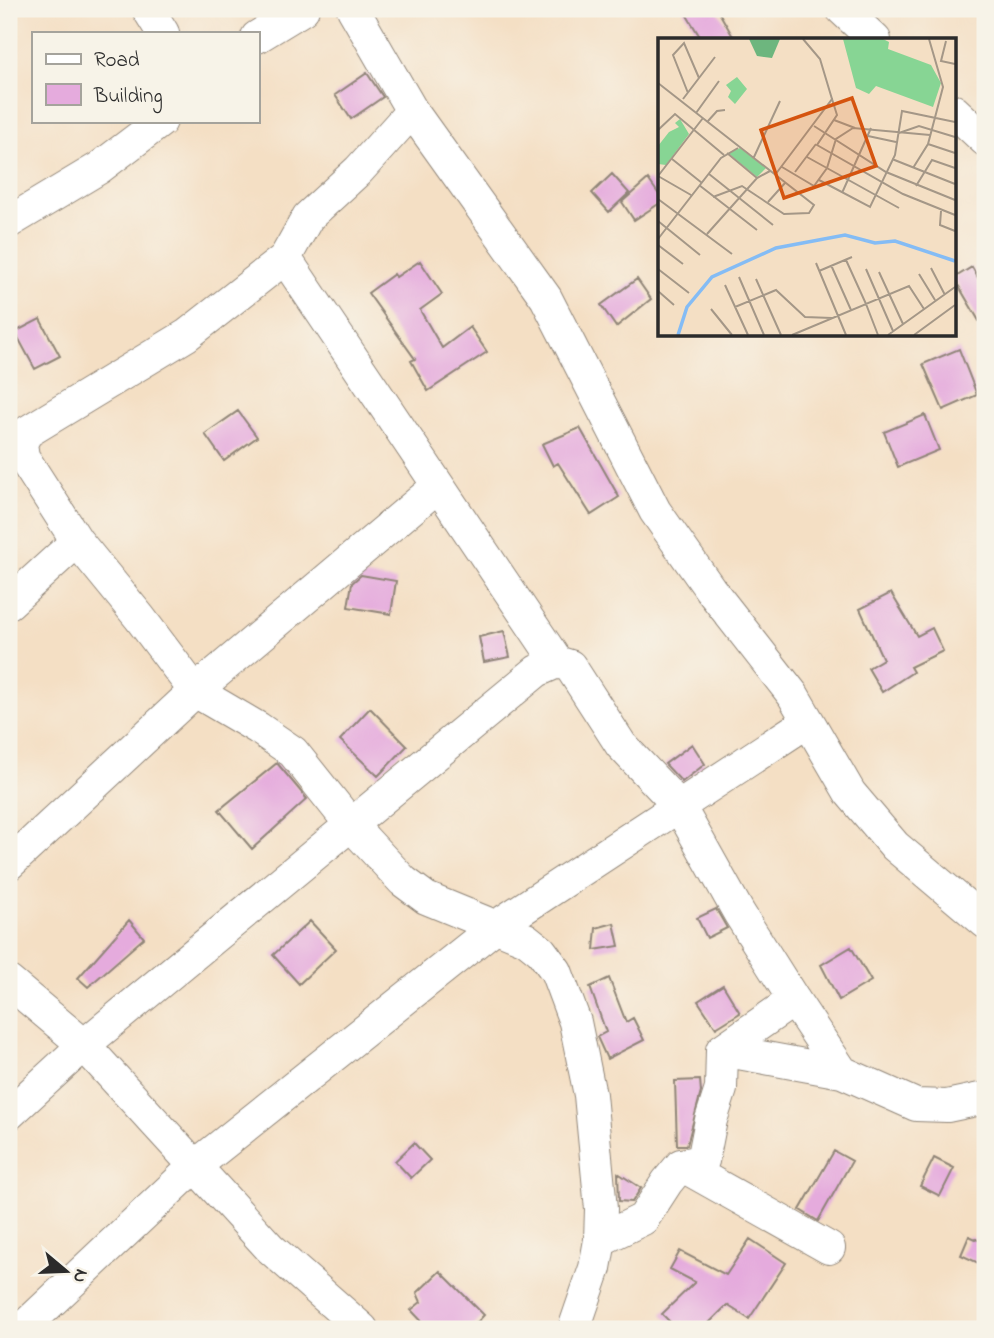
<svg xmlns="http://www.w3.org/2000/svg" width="994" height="1338" font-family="'Indie Flower',sans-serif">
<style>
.building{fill:#e5abdd}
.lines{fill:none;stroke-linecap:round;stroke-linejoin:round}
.minor-casing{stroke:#908578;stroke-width:34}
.minor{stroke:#fff;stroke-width:32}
.inset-river{fill:none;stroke:#84bcf5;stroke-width:3.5}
.inset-road{fill:none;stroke:#a49787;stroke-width:2}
.view{fill:#d5540f;fill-opacity:0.15;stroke:#d5540f;stroke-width:3.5}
.inset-edge{fill:none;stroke:#2b2b2b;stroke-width:3.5}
</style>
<rect width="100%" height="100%" fill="#f7f3e8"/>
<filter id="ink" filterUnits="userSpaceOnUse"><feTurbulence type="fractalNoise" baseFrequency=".0143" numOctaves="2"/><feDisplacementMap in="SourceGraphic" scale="14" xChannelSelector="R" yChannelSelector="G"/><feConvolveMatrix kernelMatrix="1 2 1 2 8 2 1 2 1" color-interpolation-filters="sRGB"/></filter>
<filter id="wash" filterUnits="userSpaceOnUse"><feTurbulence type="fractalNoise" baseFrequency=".00686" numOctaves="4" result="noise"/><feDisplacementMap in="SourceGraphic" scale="28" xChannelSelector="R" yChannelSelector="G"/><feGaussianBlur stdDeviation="1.57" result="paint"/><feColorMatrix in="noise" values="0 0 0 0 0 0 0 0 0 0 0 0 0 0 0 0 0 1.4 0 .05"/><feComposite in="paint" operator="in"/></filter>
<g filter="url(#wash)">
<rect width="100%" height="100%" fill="#f4dfc4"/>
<g id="blocks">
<path class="building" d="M 683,9 L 717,9 L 735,40 L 702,40 Z
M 367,73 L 383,97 L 351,119 L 335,95 Z
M 612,174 L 629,193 L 609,212 L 592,193 Z
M 648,179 L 660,196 L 660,203 L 634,220 L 622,202 Z
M 420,261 L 442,294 L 420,310 L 442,348 L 470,327 L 487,352 L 428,391 L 411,361 L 415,359 L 368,293 L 394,274 L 396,277 Z
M 972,267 L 985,290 L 985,331 L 954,278 Z
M 637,279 L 651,299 L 616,327 L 601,305 Z
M 40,319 L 60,356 L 35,369 L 15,332 Z
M 959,349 L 977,395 L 943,410 L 923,364 Z
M 238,411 L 257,437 L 224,461 L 205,434 Z
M 925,415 L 939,450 L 898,467 L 884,432 Z
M 580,428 L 619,497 L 591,515 L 558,463 L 553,466 L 542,444 Z
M 361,575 L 396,581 L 391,614 L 348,607 L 352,583 Z
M 891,593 L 917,636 L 932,628 L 943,651 L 910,667 L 913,672 L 882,692 L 868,668 L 883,659 L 860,609 Z
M 504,631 L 510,657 L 484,662 L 479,637 Z
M 370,708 L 407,746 L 378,776 L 340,740 Z
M 692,744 L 705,764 L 682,782 L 665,764 Z
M 277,763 L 307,799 L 252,849 L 219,810 Z
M 716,909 L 727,928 L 707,938 L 697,918 Z
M 129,920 L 144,938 L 88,987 L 78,978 Z
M 310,921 L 336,949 L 299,984 L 273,955 Z
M 614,923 L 619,946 L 594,950 L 596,928 Z
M 851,947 L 871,981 L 839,1000 L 821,965 Z
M 609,978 L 626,1022 L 633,1018 L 644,1040 L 607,1059 L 597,1037 L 606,1032 L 590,987 Z
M 723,985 L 740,1013 L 716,1028 L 698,1001 Z
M 700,1080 L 701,1092 L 687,1145 L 677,1145 L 675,1081 Z
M 414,1143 L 430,1160 L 411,1178 L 395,1161 Z
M 834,1151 L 852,1161 L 818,1221 L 800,1210 Z
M 934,1158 L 954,1168 L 940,1196 L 920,1186 Z
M 618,1173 L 641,1188 L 632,1202 L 619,1201 Z
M 969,1236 L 985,1243 L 985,1266 L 961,1255 Z
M 750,1239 L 786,1263 L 749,1319 L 727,1305 L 703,1329 L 677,1329 L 662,1314 L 695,1282 L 670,1269 L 680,1251 L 726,1275 Z
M 440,1271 L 484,1315 L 471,1329 L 429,1329 L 411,1310 L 421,1302 L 417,1293 Z"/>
</g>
</g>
<g filter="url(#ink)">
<use href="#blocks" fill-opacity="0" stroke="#908578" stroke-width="2"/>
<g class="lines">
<g class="minor-casing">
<path id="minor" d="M 148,9 L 163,33
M 353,9 L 412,111 L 546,298 L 655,511 L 710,589 L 793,695 L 850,793 L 895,846 L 985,922
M 842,9 L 875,40
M 257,37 L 303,9
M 412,111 L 359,170 L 308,217 L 285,258 L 187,335 L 27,432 L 21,443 L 23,457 L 77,541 L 140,618 L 195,691 L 258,728 L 293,752 L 352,826 L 403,881 L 426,898 L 526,939 L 541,951 L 556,971 L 575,1022 L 590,1095 L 601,1209 L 600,1240 L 595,1268 L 574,1329
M 954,111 L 985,140
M 9,222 L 99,168 L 161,121
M 285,258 L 557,662
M 9,603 L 77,541
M 9,864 L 195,691 L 438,486
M 9,982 L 84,1045 L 270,1248 L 362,1329
M 722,1050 L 842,1072
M 9,1114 L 84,1045 L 537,671 L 557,662 L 570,666 L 621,745 L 679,806 L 739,913 L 794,1000 L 842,1072 L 916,1105 L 947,1106 L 985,1098
M 681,1165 L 829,1248
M 600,1240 L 643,1219 L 667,1182 L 681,1165 L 703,1161 L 711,1120 L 721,1089 L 722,1050 L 794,1000
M 22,1329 L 194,1167 L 495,927 L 807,722"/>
</g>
<use href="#minor" class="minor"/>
</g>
</g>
<g transform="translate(658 38)">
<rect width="298" height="298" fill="#f4dfc4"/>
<path d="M 185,1 L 225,1 L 231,4 L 230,11 L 273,27 L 283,45 L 275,69 L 218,48 L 211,56 L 198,50 ZM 79,39 L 89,51 L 77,66 L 70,59 L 73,53 L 68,47 ZM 22,81 L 31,96 L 8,127 L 0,126 L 0,108 L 11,94 L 21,89 L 17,85 ZM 82,110 L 108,130 L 99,139 L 70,115 Z" fill="#87d594"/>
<path d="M 91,1 L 122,1 L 114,20 L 99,18 Z" fill="#6db67e"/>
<path class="inset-river" d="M 20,297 L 29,269 L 54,239 L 118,210 L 187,197 L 217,205 L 237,203 L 297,223"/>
<path class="inset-road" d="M 288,3 L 283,23 L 297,26M 0,45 L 156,167 L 151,175 L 126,176 L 84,148 L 55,159M 30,55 L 15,17 L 26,5 L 41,40M 25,61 L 57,19M 174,61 L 179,77 L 159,107 L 245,156 L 297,177M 38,75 L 61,43M 176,82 L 197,90M 50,83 L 59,73 L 67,72M 156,88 L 228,134 L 297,162M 0,92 L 17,76 L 66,117M 241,95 L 261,88 L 297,99M 210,98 L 238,104M 270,106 L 297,115M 69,115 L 99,140M 96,119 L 122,63M 149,119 L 241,170M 14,121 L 44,145M 234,121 L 297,146M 124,129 L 156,148 L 169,130 L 178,101 L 195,90 L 272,97M 255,130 L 270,106 L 285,49 L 271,1M 137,134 L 158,106M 51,136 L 115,187M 117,137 L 174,61 L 162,21 L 145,1M 0,138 L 45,80M 0,138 L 33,157M 161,142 L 212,169 L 237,117 L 244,73 L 297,84M 41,147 L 99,192M 258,148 L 274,122 L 297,130M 184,155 L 213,90M 0,161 L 74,216M 110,164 L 127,145M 283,173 L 282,187 L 297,193M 0,183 L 42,217M 49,196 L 99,140 L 112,133M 0,201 L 63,120 L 80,110M 0,207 L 25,226M 188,222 L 208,266 L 251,248 L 266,271M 158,225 L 188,297M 173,227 L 193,272M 273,230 L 287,257M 0,231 L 31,255M 208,231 L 235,293M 161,233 L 194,219M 221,234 L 245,286M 261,236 L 277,262M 81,239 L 106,297M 98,241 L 123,297M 67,247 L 90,297M 0,253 L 16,267M 77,269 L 118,252 L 147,279 L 174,280M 53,271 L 74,297M 134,297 L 208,266 L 220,297M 230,297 L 297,249M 256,297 L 297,267"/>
<path class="view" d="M 194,60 L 218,128 L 126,160 L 103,92 Z"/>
<rect width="298" height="298" class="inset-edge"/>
</g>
<rect width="994" height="1338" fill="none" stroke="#f7f3e8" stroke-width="35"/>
<rect x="32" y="32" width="228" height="91" fill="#f7f3e8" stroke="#a5a39c" stroke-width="2"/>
<rect x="46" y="54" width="35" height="10" fill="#ffffff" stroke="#a5a39c" stroke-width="2"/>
<text x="94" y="66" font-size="21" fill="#2b2b2b">Road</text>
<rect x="46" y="84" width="35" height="21" fill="#e5abdd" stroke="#a5a39c" stroke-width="2"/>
<text x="94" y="102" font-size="21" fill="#2b2b2b">Building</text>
<g transform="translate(66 1271) rotate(109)" stroke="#f7f3e8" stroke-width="5" paint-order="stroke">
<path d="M0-5L12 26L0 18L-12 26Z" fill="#2b2b2b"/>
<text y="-10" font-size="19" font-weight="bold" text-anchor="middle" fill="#2b2b2b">N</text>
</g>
</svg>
